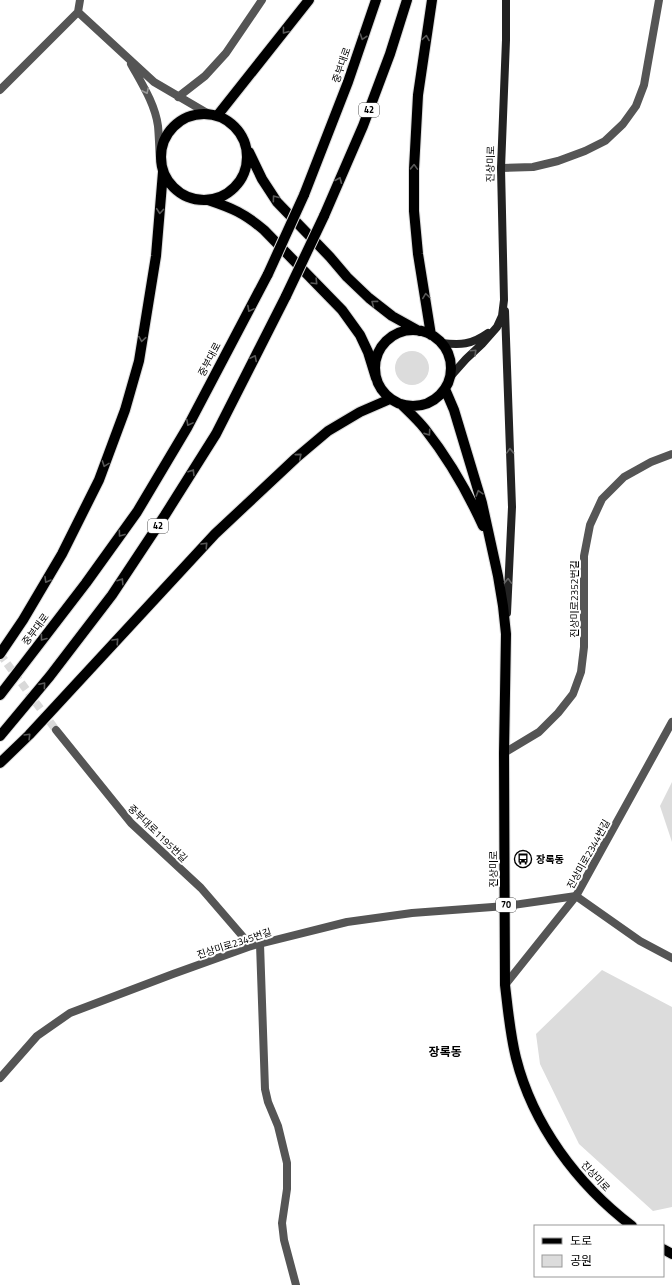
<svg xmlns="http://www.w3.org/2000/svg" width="672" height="1285" font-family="'Titillium Web','Noto Sans KR',sans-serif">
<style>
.green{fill:#dcdcdc}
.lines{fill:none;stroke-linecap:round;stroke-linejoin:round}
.street-tunnel{stroke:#d9d9d9;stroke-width:8;stroke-dasharray:8 4;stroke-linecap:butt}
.primary-casing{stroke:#dbdbdb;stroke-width:12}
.lane{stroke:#555;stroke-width:8}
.street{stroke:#555;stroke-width:8}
.secondary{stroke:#222;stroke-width:8}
.primary{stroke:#000;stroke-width:10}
.primary-bridge-casing{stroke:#dbdbdb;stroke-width:12;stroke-linecap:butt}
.primary-bridge{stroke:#000;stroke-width:10}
.oneway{stroke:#595959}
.oneway2{stroke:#999}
.oneway3{stroke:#646464}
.labels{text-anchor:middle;stroke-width:4;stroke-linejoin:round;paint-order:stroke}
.shield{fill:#fff;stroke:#4c4c4c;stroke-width:1}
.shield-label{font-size:9px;font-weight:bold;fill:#000}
.street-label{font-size:10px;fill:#000;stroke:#fff}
.poi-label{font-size:10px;font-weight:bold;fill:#000;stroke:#fff;text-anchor:start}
.quarter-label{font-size:12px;font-weight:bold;fill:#000;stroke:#fff}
</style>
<rect width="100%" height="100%" fill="#fff"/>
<path class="green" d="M395 368a17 17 0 1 1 34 0a17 17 0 1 1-34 0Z
M 672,782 L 672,842 L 660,806 Z
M 602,970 L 672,1007 L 672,1207 L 653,1211 L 579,1144 L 540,1064 L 536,1034 Z"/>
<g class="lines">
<path class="street-tunnel" d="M 0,654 L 56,730"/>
<g class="primary-casing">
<path id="primary" d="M161 157a43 43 0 1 1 86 0a43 43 0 1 1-86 0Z
M 217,116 L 309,0
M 249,152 L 262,179 L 277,202 L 330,257 L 347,277 L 369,298 L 392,316 L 419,331
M 304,195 L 348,82 L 376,0
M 208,200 C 232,208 244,213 264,230 L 342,310 L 360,335 L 368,352 L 376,378
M 324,216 L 363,126 L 390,54 L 407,0
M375 368a38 38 0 1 1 76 0a38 38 0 1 1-76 0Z
M 431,335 L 418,254 L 414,211 L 414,169 L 418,95 L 432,0
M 445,389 L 454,410 L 482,503 L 498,576 L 503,606 L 506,634 L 504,753 L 505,985 C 508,1010 510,1034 516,1058 C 533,1125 577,1184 632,1226
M 401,404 C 409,412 418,420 425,429 C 447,457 468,493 483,526
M 0,654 L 23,620 L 62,554 L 99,480 L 125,410 L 139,361 L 156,256 L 163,172
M 0,695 L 86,583 L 137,512 L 187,428 L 268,274
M 0,736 L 50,676 L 112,595 L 165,515 L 216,434 L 286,296
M 0,763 L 29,735 L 215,534 L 296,458 L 328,431 L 360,412 L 390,399
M 663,1249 L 672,1254"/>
</g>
<path class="lane" d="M 78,12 L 154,82 L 207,113
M 131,64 C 142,84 155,104 158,126 C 159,136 159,147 160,157
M 0,90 L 78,12 L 80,0
M 178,97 L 205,76 L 226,53 L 262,0
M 501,168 L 533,167 L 558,161 L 585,151 L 605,141 L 623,124 L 636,106 L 644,85 L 659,0
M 506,906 L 576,896 L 640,941 L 672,958
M 260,944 L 265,1089 L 268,1102 L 278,1126 L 287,1163 L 287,1189 L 282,1223 L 284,1240 L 296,1285"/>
<path class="street" d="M 56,730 L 131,823 L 201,888 L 251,946
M 504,753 L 539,732 L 558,713 L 573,694 L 581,672 L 584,647 L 584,556 L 590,525 L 602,499 L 624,477 L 651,462 L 672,454
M 505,985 L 576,896 L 672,722
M 0,1078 L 37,1036 L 70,1013 L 173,974 L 251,946 L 347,922 L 412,913 L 506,906"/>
<path class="secondary" d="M 505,311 L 512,507 L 507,613
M 441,343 C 461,345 471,345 488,333
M 450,377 L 466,359 L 482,344 L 497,327 L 502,316 L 504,300 L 501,168 L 506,40 L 506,0"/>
<use href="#primary" class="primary"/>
<g class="primary-bridge-casing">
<path id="primary-bridge" d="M 268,274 L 304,195
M 286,296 L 324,216"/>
</g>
<use href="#primary-bridge" class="primary-bridge"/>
</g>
<defs><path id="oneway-chevron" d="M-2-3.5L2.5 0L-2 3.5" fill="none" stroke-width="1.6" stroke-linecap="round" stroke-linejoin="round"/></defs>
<g class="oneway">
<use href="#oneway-chevron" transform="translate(285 31) rotate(128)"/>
<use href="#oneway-chevron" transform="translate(363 37) rotate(109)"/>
<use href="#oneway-chevron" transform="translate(426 38) rotate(-81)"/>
<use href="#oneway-chevron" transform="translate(414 167) rotate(-88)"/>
<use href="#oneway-chevron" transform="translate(339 180) rotate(-67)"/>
<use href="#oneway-chevron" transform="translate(275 198) rotate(-126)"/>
<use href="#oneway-chevron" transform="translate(160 211) rotate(95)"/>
<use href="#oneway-chevron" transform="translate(315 282) rotate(46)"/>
<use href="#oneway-chevron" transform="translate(426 296) rotate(-98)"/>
<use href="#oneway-chevron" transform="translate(374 303) rotate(-143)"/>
<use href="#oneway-chevron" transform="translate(250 309) rotate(118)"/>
<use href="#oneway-chevron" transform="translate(142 339) rotate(99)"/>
<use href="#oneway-chevron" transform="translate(254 358) rotate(-63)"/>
<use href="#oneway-chevron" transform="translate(189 423) rotate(118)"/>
<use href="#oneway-chevron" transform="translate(428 433) rotate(55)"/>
<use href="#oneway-chevron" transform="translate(299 456) rotate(-40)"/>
<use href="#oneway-chevron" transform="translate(105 464) rotate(110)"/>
<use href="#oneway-chevron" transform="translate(192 472) rotate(-58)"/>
<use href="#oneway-chevron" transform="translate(479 493) rotate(-107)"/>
<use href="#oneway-chevron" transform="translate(121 534) rotate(126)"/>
<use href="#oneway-chevron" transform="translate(205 545) rotate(-47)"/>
<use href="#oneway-chevron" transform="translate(47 580) rotate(120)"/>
<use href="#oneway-chevron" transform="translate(121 581) rotate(-57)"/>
<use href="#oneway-chevron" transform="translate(43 638) rotate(127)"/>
<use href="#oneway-chevron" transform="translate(116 641) rotate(-47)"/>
<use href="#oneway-chevron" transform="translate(43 685) rotate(-50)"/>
<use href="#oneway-chevron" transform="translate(28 736) rotate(-45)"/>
</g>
<use class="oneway2" href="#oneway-chevron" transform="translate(146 91) rotate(65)"/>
<g class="oneway3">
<use href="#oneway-chevron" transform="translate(474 352) rotate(-43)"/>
<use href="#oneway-chevron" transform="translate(510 451) rotate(-92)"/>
<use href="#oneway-chevron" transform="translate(508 581) rotate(-88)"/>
</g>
<defs>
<g id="bus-ring" transform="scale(0.9)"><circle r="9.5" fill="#fff" stroke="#000" stroke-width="1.5"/><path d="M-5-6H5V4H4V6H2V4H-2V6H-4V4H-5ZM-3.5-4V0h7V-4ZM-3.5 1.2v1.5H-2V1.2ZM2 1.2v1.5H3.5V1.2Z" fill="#000"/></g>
</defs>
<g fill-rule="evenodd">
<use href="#bus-ring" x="523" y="859"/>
</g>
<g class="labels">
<g class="shield">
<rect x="359" y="103" width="20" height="14" rx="3"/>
<rect x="148" y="519" width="20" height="14" rx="3"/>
<rect x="496" y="898" width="20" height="14" rx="3"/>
</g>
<g class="shield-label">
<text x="369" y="113">42</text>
<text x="158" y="529">42</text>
<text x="506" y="908">70</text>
</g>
<g class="street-label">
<text transform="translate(341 65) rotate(-71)" y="4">중부대로</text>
<text transform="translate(490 164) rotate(-89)" y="4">진상미로</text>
<text transform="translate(209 359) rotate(-62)" y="4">중부대로</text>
<text transform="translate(574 599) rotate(-90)" y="4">진상미로2352번길</text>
<text transform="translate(35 629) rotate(-53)" y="4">중부대로</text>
<text transform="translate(158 833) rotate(44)" y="4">중부대로1195번길</text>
<text transform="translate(588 854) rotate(-61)" y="4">진상미로2344번길</text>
<text transform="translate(493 869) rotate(-90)" y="4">진상미로</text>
<text transform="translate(234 943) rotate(-18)" y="4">진상미로2345번길</text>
<text transform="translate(596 1176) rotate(47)" y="4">진상미로</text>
</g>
<g class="poi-label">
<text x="536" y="863">장록동</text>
</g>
<g class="quarter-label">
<text x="445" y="1056">장록동</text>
</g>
</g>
<rect x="534" y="1225" width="130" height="52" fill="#ffffff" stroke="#999999"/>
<rect x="542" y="1238" width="20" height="6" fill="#000000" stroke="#999999"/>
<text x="570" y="1245" font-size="12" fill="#000000">도로</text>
<rect x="542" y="1255" width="20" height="12" fill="#dcdcdc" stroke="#999999"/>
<text x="570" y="1265" font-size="12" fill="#000000">공원</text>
</svg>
